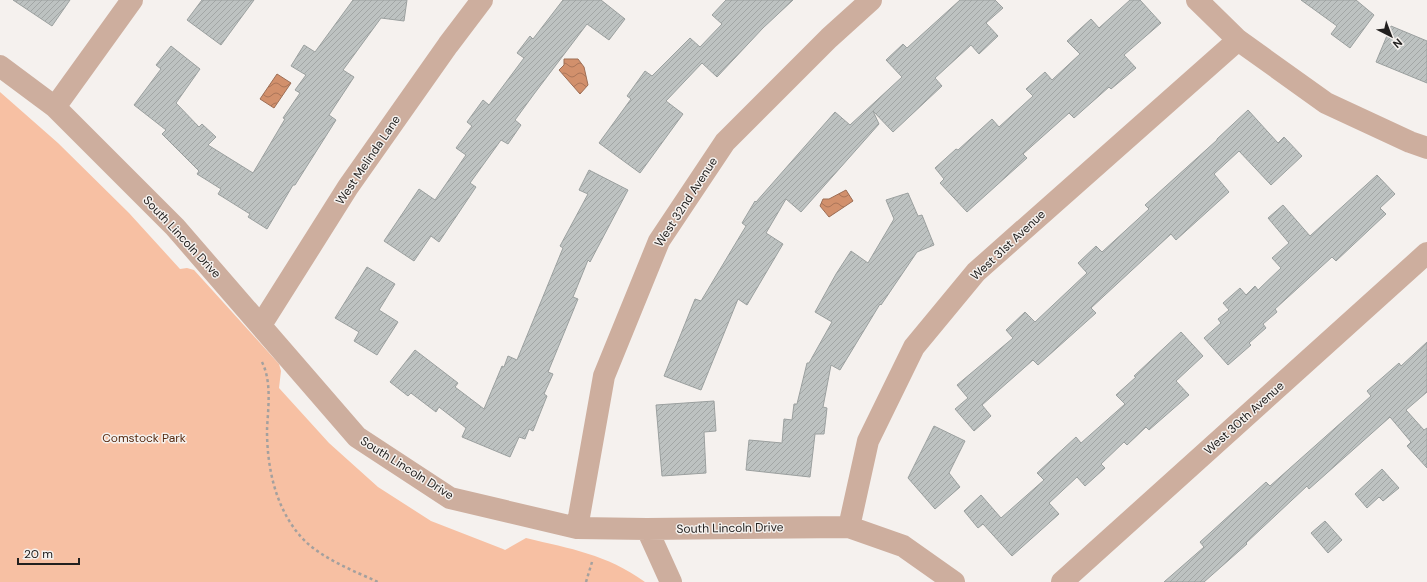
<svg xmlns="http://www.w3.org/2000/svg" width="1427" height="582" font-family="'DM Sans',sans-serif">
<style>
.park{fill:#f7c0a3}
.water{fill:url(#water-waves);stroke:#9d6e55}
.building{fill:url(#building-hatch);stroke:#9ba09f}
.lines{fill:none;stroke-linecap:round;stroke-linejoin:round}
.path{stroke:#a4a09e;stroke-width:2.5;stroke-dasharray:3 3;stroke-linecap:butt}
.street{stroke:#cdae9e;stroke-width:22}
.labels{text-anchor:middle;stroke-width:3;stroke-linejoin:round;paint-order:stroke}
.street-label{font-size:12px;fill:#22201f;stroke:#f5f1ee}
.park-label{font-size:12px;fill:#572b11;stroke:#f5f1ee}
</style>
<defs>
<pattern id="water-waves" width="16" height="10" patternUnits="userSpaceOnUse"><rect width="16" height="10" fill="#d2906c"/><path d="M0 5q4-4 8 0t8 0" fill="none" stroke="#aa7558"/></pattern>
<pattern id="building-hatch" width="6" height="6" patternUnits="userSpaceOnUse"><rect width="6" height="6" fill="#bdc2c1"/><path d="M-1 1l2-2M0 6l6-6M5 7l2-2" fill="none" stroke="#a2a6a5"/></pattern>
</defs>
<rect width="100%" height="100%" fill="#f5f1ee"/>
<path class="park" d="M 0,92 L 58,143 L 129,213 L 180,269 L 187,268 L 194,270 L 279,364 L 281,371 L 279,388 L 329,443 L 378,487 L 431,521 L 503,549 L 505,550 L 526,538 C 571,549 606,554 645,582 L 0,582 Z"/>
<path class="water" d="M 564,59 L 578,59 L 584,67 L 588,85 L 580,94 L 559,70 L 564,65 Z
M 277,74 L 291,83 L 274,108 L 260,99 Z
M 846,190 L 853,201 L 829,217 L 820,206 L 823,199 L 829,199 Z"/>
<path class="building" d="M 13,0 L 70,0 L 52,26 Z
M 202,0 L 254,0 L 221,45 L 187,20 Z
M 353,0 L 407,0 L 404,21 L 381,18 L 343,70 L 354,77 L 329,115 L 336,120 L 295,185 L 293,185 L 267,229 L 248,217 L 250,214 L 218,194 L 221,189 L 197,174 L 199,171 L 162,134 L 166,130 L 134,105 L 161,69 L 156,65 L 171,46 L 200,69 L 176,103 L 199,127 L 202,124 L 216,137 L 208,145 L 253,173 L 285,119 L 283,118 L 300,93 L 295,90 L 306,75 L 291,66 L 304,45 L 315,52 Z
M 563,0 L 601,0 L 625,19 L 609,40 L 587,24 L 534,94 L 515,120 L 521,125 L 508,144 L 501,140 L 470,183 L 476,187 L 439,242 L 431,236 L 414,261 L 384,241 L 419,189 L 435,200 L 466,155 L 456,148 L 472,126 L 467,122 L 483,100 L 489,105 L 524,58 L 517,53 L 530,36 L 533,39 Z
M 726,0 L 793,0 L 763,28 L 717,77 L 702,63 L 666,101 L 683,114 L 640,173 L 599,143 L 631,99 L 627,96 L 645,71 L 652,76 L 690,38 L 700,47 L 722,24 L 712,15 Z
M 960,0 L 995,0 L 1003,8 L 986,23 L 998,36 L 979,54 L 971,45 L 935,78 L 942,86 L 893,132 L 873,111 L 879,124 L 801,212 L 786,199 L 766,233 L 783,244 L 747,305 L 738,299 L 701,390 L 664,376 L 695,299 L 701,301 L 746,226 L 742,223 L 755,201 L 756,202 L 835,112 L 850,125 L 902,77 L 886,60 L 903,44 L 907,48 Z
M 1130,0 L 1140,0 L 1161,23 L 1124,55 L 1136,68 L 1111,89 L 1109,87 L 1074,118 L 1069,113 L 1023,154 L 1027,158 L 967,212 L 940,183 L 944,179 L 935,168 L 956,149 L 958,150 L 992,119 L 999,127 L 1033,96 L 1026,89 L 1045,72 L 1052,80 L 1080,54 L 1067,41 L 1091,19 L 1099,28 Z
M 1301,0 L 1356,0 L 1374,15 L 1350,48 L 1331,34 L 1337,26 Z
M 1391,26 L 1427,41 L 1427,83 L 1376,62 Z
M 1248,110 L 1278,143 L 1284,137 L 1302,156 L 1271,185 L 1239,151 L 1214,174 L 1229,192 L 1176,240 L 1171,234 L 1091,308 L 1096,313 L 1038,365 L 1033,360 L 982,405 L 991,416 L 974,431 L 955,409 L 968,398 L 957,385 L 1013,338 L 1006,330 L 1025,312 L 1035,322 L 1087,273 L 1078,263 L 1096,246 L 1102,252 L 1149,209 L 1145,205 L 1217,140 L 1217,139 Z
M 589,170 L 628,190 L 590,262 L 588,260 L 573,297 L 578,299 L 548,372 L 553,374 L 544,394 L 547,396 L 533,431 L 529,429 L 525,439 L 519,437 L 510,457 L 462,437 L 466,428 L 439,407 L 436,412 L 411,393 L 408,396 L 390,382 L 415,350 L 458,383 L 455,387 L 484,409 L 502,366 L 504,367 L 508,356 L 517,360 L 563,248 L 560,246 L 588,194 L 579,190 Z
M 1377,175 L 1395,194 L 1380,208 L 1386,214 L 1336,261 L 1332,257 L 1275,309 L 1277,312 L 1263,324 L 1266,328 L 1249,343 L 1251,345 L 1228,365 L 1204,338 L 1221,323 L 1218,319 L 1229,310 L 1223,303 L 1240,288 L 1246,295 L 1255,286 L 1258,290 L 1281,268 L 1272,258 L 1289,243 L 1268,218 L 1283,205 L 1310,236 Z
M 908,193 L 918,216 L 922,215 L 934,245 L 917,252 L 881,305 L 880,304 L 840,370 L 831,365 L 823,407 L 827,408 L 824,434 L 815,434 L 810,477 L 746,470 L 749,440 L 782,443 L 784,419 L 792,420 L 794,404 L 797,404 L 807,363 L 809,363 L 832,322 L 815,312 L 836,274 L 851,251 L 868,263 L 894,219 L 886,200 Z
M 367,267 L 395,284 L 379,310 L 398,322 L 377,355 L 354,341 L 359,332 L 335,318 Z
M 1181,332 L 1203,356 L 1176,381 L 1189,395 L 1149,430 L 1146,427 L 1127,445 L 1124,442 L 1101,464 L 1105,468 L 1085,486 L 1077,477 L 1049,503 L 1059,514 L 1012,556 L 983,524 L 978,528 L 964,511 L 981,495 L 1001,518 L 1044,480 L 1037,473 L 1076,437 L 1081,443 L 1125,404 L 1116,395 L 1136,377 L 1134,376 Z
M 1427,342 L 1427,392 L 1406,410 L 1424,430 L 1427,428 L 1427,468 L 1407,446 L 1411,442 L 1390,417 L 1309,489 L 1307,486 L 1246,543 L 1247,544 L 1204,582 L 1164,582 L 1204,547 L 1200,542 L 1266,482 L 1270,486 L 1371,396 L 1367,391 L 1399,363 L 1401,366 Z
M 714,401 L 716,431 L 704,432 L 706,473 L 662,476 L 656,405 Z
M 934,426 L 965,441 L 949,473 L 960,487 L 935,509 L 908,478 Z
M 1382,469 L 1399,488 L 1383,501 L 1379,497 L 1367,508 L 1355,494 Z
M 1325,521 L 1342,540 L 1328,553 L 1311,533 Z"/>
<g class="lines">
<path class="path" d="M 262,362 C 272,382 268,408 267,430 C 267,469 276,511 304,540 C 323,559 354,571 378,582
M 586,582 L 592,562"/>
<path class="street" d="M 1197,0 L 1238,40 L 1326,103 L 1410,142 L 1427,148
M 0,66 L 55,107 L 175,227 L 357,437 L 450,498 L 577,528 L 647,529 L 849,527 L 903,546 L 954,582
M 55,107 L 132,0
M 261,325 L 348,187 L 448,45 L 482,0
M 849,527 L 868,441 L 914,347 L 976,272 L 1238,40
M 577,528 L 604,376 L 659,241 L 725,142 L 829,38 L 871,0
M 647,529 L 671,582
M 1062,582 L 1427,253"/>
</g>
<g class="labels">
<g class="street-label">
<text transform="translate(368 160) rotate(-56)" y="4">West Melinda Lane</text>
<text transform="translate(686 202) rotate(-57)" y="4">West 32nd Avenue</text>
<text transform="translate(182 237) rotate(47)" y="4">South Lincoln Drive</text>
<text transform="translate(1008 245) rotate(-43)" y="4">West 31st Avenue</text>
<text transform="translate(1244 418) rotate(-42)" y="4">West 30th Avenue</text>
<text transform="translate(407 468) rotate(32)" y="4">South Lincoln Drive</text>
<text transform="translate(730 528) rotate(-1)" y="4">South Lincoln Drive</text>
</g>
<g class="park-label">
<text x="144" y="442">Comstock Park</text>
</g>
</g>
<g transform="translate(1391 36) rotate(138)" stroke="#f5f1ee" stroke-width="3" paint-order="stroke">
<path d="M0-3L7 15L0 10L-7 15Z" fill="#22201f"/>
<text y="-6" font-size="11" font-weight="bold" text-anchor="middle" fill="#22201f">N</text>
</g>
<path d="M18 558v6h61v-6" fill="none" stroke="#22201f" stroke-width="2"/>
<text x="24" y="558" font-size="12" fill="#22201f" stroke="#f5f1ee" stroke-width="3" paint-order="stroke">20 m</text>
</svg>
